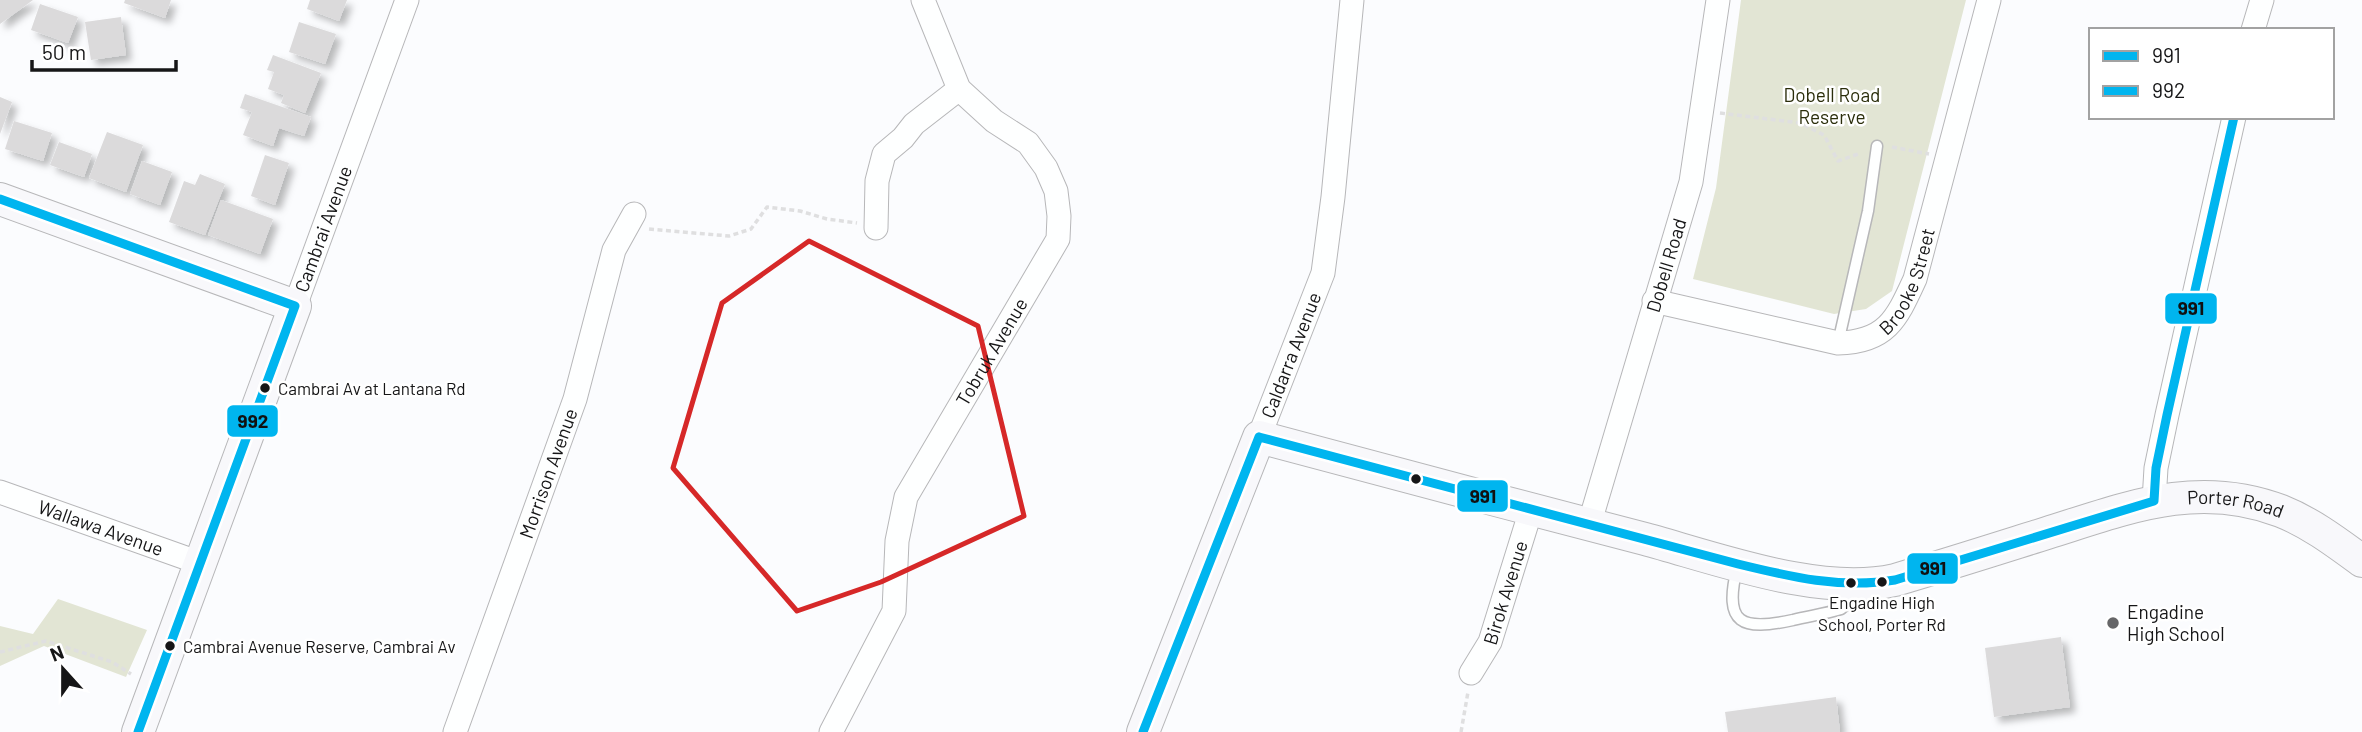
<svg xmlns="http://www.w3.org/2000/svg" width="2362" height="732" font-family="Barlow,sans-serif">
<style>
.green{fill:#e2e5d4}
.building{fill:#dbdadb;filter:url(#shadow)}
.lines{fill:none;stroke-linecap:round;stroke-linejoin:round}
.lane-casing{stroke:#b7b7b9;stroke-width:13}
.street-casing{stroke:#b7b7b9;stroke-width:25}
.secondary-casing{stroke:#b7b7b9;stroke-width:34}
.path{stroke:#dfdfe0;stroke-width:3.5;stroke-dasharray:5 3.5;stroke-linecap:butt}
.lane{stroke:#feffff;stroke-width:10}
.street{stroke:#feffff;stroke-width:23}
.secondary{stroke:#f8f8fb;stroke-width:32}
.bus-1-casing{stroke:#fff;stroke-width:14}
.bus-2-casing{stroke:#fff;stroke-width:14}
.bus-1{stroke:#00b5ef;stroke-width:9}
.bus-2{stroke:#00b5ef;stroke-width:9}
.marked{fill:none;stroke:#d62828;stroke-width:5;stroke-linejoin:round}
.bus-dot{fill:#161617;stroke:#fff;stroke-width:2.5}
.poi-dot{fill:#666668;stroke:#fff;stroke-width:2.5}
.labels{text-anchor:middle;stroke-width:5;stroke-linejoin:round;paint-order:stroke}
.bus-label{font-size:17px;fill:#161617;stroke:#fff;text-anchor:start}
.park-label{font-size:19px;fill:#2b2e0b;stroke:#fff}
.street-label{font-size:19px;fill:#161617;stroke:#fff}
.poi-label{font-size:19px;fill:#161617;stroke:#fff;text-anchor:start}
.line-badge{stroke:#fff;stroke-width:2.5}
.pale-badge-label{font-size:19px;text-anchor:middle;font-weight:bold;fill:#111}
</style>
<defs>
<filter id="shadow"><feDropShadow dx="5.5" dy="5.5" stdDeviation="3.5" flood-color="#0004"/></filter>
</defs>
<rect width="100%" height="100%" fill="#fbfcfe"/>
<path class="green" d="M 1741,0 L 1966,0 L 1892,291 L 1866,309 L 1834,314 L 1693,279 L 1716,188 Z
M 58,599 L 147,630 L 126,677 L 44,646 L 0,666 L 0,626 L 33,634 Z"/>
<path class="building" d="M 0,0 L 33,0 L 0,24 Z
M 125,0 L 171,0 L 165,18 L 124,3 Z
M 310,0 L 347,0 L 339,21 L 307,9 Z
M 40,4 L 78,17 L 68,43 L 31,30 Z
M 121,17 L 126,55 L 91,60 L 85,22 Z
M 299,22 L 336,34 L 325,64 L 289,52 Z
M 273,55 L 321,73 L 305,113 L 281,103 L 284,95 L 268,89 L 274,72 L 267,70 Z
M 245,94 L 311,117 L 304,136 L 279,128 L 273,146 L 243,135 L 252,112 L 240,108 Z
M 0,97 L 12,102 L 0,134 Z
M 14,121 L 52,133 L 43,161 L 5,149 Z
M 107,132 L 143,145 L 126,192 L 89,178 Z
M 59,142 L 92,154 L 84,177 L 50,165 Z
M 265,155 L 289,163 L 275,205 L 251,196 Z
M 142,161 L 172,172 L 160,205 L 130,194 Z
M 200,174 L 225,184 L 205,235 L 169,222 L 184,181 L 195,185 Z
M 221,200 L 273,219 L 260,254 L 208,235 Z
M 2061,637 L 2070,707 L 1994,717 L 1985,648 Z
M 1836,697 L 1840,732 L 1728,732 L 1725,712 Z"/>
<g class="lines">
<g class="lane-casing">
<path id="lane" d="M 1838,343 L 1868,211 L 1877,146
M 1737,568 C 1723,625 1742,631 1793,620 C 1809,616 1825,614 1841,609 L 1848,603 L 1853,588"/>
</g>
<g class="street-casing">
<g id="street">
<path d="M 2253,30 L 2262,0"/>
<path d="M 876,228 L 877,181 L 884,154 L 903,138 L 914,124 L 959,89"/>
<path id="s1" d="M 1654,301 L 1838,343 C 1887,342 1897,318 1915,279 L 1989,0"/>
<path id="s2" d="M 295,306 L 407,0"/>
<path id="s3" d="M 1259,437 L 1323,273 L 1333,197 L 1352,0"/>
<path id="s4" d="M 0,492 L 200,563"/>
<path d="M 2154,501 L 2156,468 L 2167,415 L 2234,117"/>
<path id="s5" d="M 1589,525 L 1691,182 L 1718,0"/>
<path id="s6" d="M 1471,673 L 1490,642 L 1531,510"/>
<path id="s7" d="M 455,732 L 575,399 L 614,250 L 634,214"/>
<path id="s8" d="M 831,732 L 894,611 L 897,541 L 906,497 L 1058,239 L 1059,216 L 1056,191 L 1046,168 L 1028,143 L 994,121 L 959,89 L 923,0"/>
</g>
</g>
<g class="secondary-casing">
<g id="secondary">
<path d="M 0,199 L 295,306 L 138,732"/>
<path id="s9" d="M 1143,732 L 1259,437 C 1388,471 1516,506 1645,539 C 1719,559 1820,597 1895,580 C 1946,565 1996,549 2047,533 C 2127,508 2197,479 2281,511 C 2311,523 2336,542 2362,561"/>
</g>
</g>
<path class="path" d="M 1720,113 L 1800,123 L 1824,135 L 1838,161 L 1861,153
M 1892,147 L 1929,154
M 649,229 L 729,236 L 751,229 L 767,207 L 800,211 L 827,219 L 857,223
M 0,652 L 46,641 L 112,662 L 131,674
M 1461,732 L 1468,692"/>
<use href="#lane" class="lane"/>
<use href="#street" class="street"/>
<use href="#secondary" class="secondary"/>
<g class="bus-1-casing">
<path id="bus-1" d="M 1259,437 L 1738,564 C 1791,577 1841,589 1895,580 L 2154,501
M 2154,501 L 2156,468 L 2167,415 L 2234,117
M 1143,732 L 1259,437"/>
</g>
<g class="bus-2-casing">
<path id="bus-2" d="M 0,199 L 295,306 L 138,732"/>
</g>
<use href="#bus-1" class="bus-1"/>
<use href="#bus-2" class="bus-2"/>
</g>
<path class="marked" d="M 809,241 L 978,326 L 1024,516 L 881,582 L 797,611 L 673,468 L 722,303 Z"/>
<g class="bus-dot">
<circle cx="265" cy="388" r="6"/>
<circle cx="1416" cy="479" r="6"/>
<circle cx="1882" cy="582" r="6"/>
<circle cx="1851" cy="583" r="6"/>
<circle cx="170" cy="646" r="6"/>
</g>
<circle class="poi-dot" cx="2113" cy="623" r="7"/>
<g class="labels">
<g class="bus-label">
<text x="278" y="395">Cambrai Av at Lantana Rd</text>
<text x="1882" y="609" text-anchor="middle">Engadine High<tspan x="1882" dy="22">School, Porter Rd</tspan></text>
<text x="183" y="653">Cambrai Avenue Reserve, Cambrai Av</text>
</g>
<g class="park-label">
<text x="1832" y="102">Dobell Road<tspan x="1832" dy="22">Reserve</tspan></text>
</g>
<g class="street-label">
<text dy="7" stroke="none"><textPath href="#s2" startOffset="82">Cambrai Avenue</textPath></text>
<text dy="7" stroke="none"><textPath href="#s5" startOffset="271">Dobell Road</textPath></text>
<text dy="7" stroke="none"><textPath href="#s1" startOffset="292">Brooke Street</textPath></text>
<text dy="7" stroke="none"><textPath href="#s8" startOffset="420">Tobruk Avenue</textPath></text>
<text dy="7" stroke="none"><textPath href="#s3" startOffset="88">Caldarra Avenue</textPath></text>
<text dy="7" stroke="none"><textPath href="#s7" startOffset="275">Morrison Avenue</textPath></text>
<text dy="7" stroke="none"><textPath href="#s9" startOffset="1325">Porter Road</textPath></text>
<text dy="7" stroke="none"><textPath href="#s4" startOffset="107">Wallawa Avenue</textPath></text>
<text dy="7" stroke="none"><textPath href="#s6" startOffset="88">Birok Avenue</textPath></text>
</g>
<g class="poi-label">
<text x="2127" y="619">Engadine<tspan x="2127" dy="22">High School</tspan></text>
</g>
</g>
<g class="line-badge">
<rect x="2164" y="292" width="54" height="33" rx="7" fill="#00b5ef"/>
<rect x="226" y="404" width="53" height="34" rx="7" fill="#00b5ef"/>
<rect x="1456" y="479" width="53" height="34" rx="7" fill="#00b5ef"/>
<rect x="1906" y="552" width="53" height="33" rx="7" fill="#00b5ef"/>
</g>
<g class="pale-badge-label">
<text x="2191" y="315">991</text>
<text x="253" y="428">992</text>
<text x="1483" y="503">991</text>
<text x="1933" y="575">991</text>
</g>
<rect x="2089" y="28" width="245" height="91" fill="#ffffff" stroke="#a2a2a2" stroke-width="2"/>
<rect x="2103" y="51" width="35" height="10" fill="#00b5ef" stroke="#a2a2a2" stroke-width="2"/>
<text x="2152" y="63" font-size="21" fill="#161617">991</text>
<rect x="2103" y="86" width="35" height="10" fill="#00b5ef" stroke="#a2a2a2" stroke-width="2"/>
<text x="2152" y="98" font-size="21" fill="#161617">992</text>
<g transform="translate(63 669) rotate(339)" stroke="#ffffff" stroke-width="5" paint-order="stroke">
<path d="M0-5L12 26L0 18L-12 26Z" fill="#161617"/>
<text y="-10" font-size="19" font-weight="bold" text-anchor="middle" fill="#161617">N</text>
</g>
<path d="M32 60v10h144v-10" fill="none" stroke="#161617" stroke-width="3.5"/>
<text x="42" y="60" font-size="21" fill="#161617" stroke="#ffffff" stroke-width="5" paint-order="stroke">50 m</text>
</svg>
